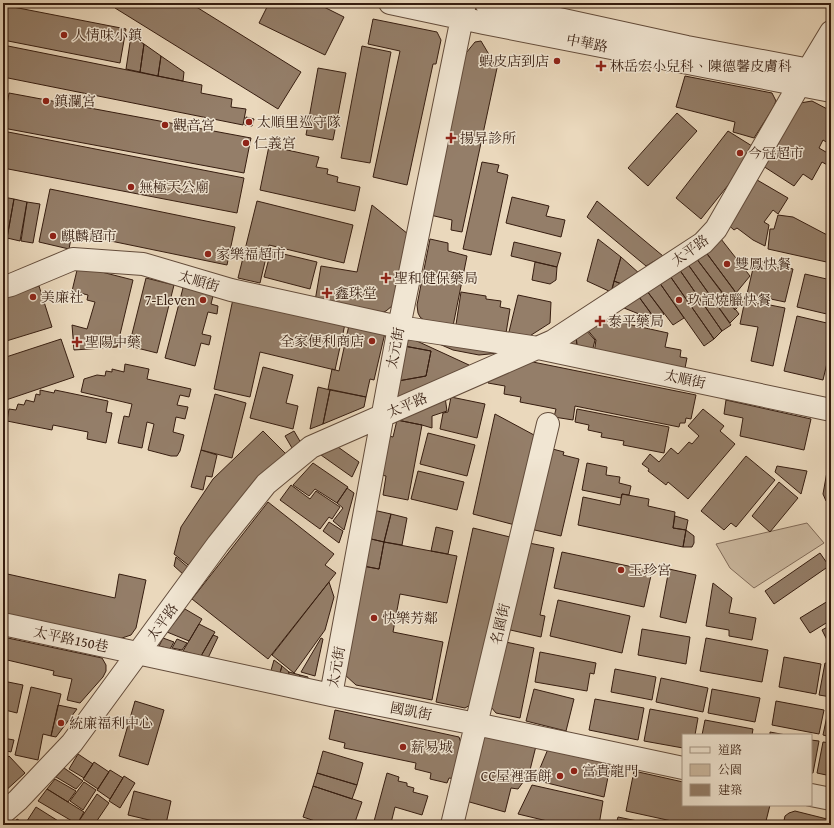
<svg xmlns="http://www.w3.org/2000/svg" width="834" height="828" font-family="'Gentium Book Plus','Noto Serif TC',serif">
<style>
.green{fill:#cbb89f;stroke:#806a58}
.building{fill:#947e69;stroke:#361d10}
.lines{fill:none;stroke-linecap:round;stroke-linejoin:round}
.minor-casing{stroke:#634c3b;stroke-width:24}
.minor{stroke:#f1e6d3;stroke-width:22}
.poi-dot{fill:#8f2418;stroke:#f1e6d3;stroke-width:1.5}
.labels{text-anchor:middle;stroke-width:3;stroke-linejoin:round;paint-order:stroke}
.poi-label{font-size:14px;fill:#361d10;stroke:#f1e6d3;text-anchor:start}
.street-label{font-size:14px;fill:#361d10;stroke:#f1e6d3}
</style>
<rect width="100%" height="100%" fill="#ead8bc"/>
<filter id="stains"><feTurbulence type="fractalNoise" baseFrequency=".005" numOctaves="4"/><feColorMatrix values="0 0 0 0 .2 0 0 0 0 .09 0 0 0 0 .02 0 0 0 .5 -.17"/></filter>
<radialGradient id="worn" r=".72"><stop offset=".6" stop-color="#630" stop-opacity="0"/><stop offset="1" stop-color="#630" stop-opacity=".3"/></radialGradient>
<path class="green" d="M 807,523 L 824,543 L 754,588 L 730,568 L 716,544 Z"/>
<path class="building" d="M 118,3 L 190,3 L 301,72 L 278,109 L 115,8 Z
M 269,3 L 316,3 L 344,17 L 325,55 L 259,23 Z
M 583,3 L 604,3 L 603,7 Z
M 3,5 L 126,29 L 120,63 L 3,40 Z
M 373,19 L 437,32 L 441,40 L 436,64 L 433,64 L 407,185 L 373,177 L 400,51 L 368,44 Z
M 131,36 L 144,44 L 140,72 L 126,69 Z
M 481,41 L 497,68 L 462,232 L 451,230 L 452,220 L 430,215 L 462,58 L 475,42 Z
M 144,44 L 161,56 L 158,76 L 140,72 Z
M 3,45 L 202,85 L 201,93 L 232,99 L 231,107 L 246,109 L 243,125 L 3,77 Z
M 362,46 L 391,52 L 370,163 L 341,158 Z
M 161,56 L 184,72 L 183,81 L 158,76 Z
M 318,68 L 346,73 L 333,140 L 306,135 Z
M 685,76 L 772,93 L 776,101 L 773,108 L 754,138 L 733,132 L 735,122 L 676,107 Z
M 9,93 L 251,138 L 244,173 L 3,128 Z
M 812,101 L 831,111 L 831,145 L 823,140 L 819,148 L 831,155 L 831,167 L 822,162 L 812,180 L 803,174 L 794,186 L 763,166 L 800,103 Z
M 677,113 L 697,131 L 648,186 L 628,168 Z
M 246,117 L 254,119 L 252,126 L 245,125 Z
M 3,131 L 244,178 L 237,213 L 3,168 Z
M 728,131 L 752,146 L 729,184 L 701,219 L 676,198 Z
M 269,146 L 319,157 L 316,167 L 328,169 L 327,174 L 338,177 L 337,182 L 360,187 L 355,211 L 260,190 Z
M 482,162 L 499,165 L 497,172 L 508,175 L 491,255 L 463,249 Z
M 752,177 L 788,198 L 778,214 L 773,210 L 764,222 L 769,225 L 765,246 L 753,240 L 737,228 L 734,230 L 725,222 Z
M 50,189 L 235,227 L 227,265 L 72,233 L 69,249 L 39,242 Z
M 3,197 L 14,199 L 7,238 L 3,237 Z
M 512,197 L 549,206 L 546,216 L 565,220 L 561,237 L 506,223 Z
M 14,199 L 27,202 L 20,241 L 7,238 Z
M 257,201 L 353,225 L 344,263 L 269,245 L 260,283 L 238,278 Z
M 597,201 L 663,256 L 646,266 L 587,217 Z
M 27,202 L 40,204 L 33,243 L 21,241 Z
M 372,205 L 408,234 L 395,299 L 392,306 L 386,311 L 379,314 L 315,301 L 321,266 L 357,272 Z
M 778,215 L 793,217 L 831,237 L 831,263 L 768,249 L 770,229 L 774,229 Z
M 430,239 L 448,243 L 448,251 L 467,256 L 453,326 L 425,321 L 420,317 L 418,313 L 417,305 Z
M 598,239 L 621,257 L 611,292 L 587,281 Z
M 721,239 L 750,276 L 736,293 L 705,251 Z
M 514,242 L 561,253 L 557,267 L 511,256 Z
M 271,251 L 317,262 L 310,289 L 264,277 Z
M 705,251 L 743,302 L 735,310 L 696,258 Z
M 621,257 L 640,274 L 624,285 L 614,281 Z
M 696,258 L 739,314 L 730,323 L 687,263 Z
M 755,260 L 793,269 L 785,302 L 747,294 Z
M 535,262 L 557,267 L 556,280 L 550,284 L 532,280 Z
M 687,263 L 731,325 L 722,331 L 679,269 Z
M 78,266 L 133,280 L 117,347 L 74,350 L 72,325 L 87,329 L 95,302 L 87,300 L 88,295 L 72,291 Z
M 679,269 L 722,331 L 714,339 L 670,276 Z
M 805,274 L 831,280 L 831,315 L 797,307 Z
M 670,276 L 714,339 L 704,346 L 659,282 Z
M 146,278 L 174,285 L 157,353 L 129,346 Z
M 614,281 L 624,285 L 612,290 Z
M 659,282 L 684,318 L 673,325 L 647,291 Z
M 184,284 L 214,292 L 211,304 L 218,306 L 217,314 L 208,312 L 202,334 L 211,336 L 209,345 L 201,343 L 195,366 L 165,358 Z
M 39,286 L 52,327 L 3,342 L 3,297 Z
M 647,291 L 664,314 L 656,320 L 639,297 Z
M 461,292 L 486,296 L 486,299 L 501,301 L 500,307 L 510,309 L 506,333 L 455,331 Z
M 518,295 L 551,302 L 550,323 L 525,339 L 508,336 Z
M 639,297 L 652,315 L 649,318 L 624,308 Z
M 233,299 L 345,324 L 335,370 L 260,352 L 250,397 L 214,389 Z
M 745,300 L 785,308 L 773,366 L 751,361 L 758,327 L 740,324 Z
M 611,314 L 609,320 L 668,333 L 665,347 L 681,350 L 680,357 L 687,358 L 684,373 L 594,353 L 596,340 L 585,327 Z
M 797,316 L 831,324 L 831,346 L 823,380 L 784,371 Z
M 349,325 L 385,333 L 374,380 L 370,379 L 366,397 L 328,389 L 332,369 L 339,371 Z
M 584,328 L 595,340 L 592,352 L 577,346 L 576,333 Z
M 406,336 L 469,365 L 471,374 L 395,400 L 398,381 L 426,376 L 431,351 L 404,346 Z
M 576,337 L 577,346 L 567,347 L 569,341 Z
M 61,339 L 74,377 L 3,401 L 3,358 Z
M 430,340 L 510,352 L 479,355 L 453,350 Z
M 404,346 L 431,351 L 426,376 L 398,381 Z
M 523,360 L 696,395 L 691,419 L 686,418 L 685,423 L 680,423 L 679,427 L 575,406 L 573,420 L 554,417 L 556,409 L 520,402 L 521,397 L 504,394 L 505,386 L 488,383 L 490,372 Z
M 125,364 L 149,369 L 147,379 L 191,389 L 189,397 L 180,395 L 177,405 L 188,407 L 185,419 L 176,417 L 173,432 L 184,435 L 180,451 L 177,456 L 171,456 L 148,450 L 154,424 L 147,422 L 142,448 L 118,443 L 124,416 L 129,417 L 132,404 L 81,392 L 84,379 L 97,375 L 105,376 L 106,371 L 112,372 L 112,369 L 124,372 Z
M 263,367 L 293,375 L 286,403 L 298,406 L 293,429 L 250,418 Z
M 318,387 L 330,390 L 323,424 L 310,429 Z
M 40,390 L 54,393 L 55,390 L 108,401 L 106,412 L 112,413 L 106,443 L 87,439 L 88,432 L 53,425 L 52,430 L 7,421 L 9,409 L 16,410 L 18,404 L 24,405 L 26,400 L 34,402 L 36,394 L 40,395 Z
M 330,390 L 366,397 L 364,407 L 323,424 Z
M 215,394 L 246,403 L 232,458 L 201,450 Z
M 445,397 L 447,411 L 432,416 L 432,428 L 422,425 L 397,420 Z
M 451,397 L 485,404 L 477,438 L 440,429 L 443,413 L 448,412 Z
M 726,400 L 811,419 L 804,450 L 740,436 L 743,418 L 724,414 Z
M 577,409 L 669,427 L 664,453 L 623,445 L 624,441 L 601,437 L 602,433 L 588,430 L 589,425 L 575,422 Z
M 703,409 L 724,426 L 720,431 L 735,444 L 688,499 L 668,482 L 666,485 L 648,471 L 649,469 L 642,464 L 650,454 L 659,462 L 671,448 L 678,454 L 689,442 L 692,444 L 699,436 L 688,426 Z
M 495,414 L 534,435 L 515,525 L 473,514 Z
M 397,420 L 422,425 L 408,500 L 383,495 L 386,476 L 381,475 L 389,436 L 393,437 Z
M 263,431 L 286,454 L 192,568 L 174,554 L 181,527 L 213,479 Z
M 294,431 L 301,443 L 292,448 L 285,436 Z
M 428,433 L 475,445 L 467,476 L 420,464 Z
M 338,447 L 359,462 L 352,477 L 321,455 Z
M 545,447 L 564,452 L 563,455 L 579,459 L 561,536 L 526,528 Z
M 201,450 L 217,455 L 212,477 L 206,476 L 203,490 L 191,487 Z
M 746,456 L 775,480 L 736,527 L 731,523 L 724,530 L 701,511 Z
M 313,463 L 348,487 L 337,503 L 315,489 L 309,496 L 293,485 Z
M 587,463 L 607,467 L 606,475 L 620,477 L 619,483 L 631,486 L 629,495 L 622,494 L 621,498 L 582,490 Z
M 777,466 L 807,471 L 801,494 L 775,472 Z
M 828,466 L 831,466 L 831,501 L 826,501 L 823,494 Z
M 418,471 L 464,482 L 457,510 L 411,499 Z
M 779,482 L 798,498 L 770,532 L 752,516 Z
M 291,485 L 310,499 L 316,491 L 340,507 L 332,519 L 329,517 L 320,529 L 280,500 Z
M 347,488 L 354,493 L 344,530 L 333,521 L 343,508 L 337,503 Z
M 622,494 L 649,499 L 648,506 L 675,512 L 673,528 L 686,530 L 683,547 L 578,525 L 583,497 L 620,505 Z
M 268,502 L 334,554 L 325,565 L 336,573 L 268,659 L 192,599 Z
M 373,510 L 391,514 L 384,542 L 367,538 Z
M 391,514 L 407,518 L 402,545 L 384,542 Z
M 675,516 L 688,520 L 686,530 L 673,528 Z
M 329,522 L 343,531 L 339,543 L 323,531 Z
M 436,527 L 453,531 L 448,554 L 431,551 Z
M 473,528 L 510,537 L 470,705 L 465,708 L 436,702 Z
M 686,530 L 694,536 L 694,543 L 692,547 L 683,547 Z
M 367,538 L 384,542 L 379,569 L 363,566 Z
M 384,542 L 457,556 L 447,603 L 400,594 L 393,632 L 443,642 L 432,700 L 356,685 L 344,674 L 363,566 L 379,569 Z
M 524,542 L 554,548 L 540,615 L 545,616 L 541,637 L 506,629 Z
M 562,552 L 652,571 L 644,607 L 554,588 Z
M 820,553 L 829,566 L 774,604 L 765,591 Z
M 176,557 L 189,568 L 184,575 L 174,566 Z
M 669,569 L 696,575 L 686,623 L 660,617 Z
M 3,573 L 115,598 L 119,574 L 146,580 L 136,628 L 131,635 L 119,639 L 3,614 Z
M 329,582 L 334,597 L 325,630 L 294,673 L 272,655 Z
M 713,583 L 732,598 L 729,613 L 756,618 L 752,640 L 729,636 L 729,630 L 706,626 Z
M 558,600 L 630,616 L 622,653 L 550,636 Z
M 828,601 L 831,605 L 831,620 L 810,633 L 800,618 Z
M 185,609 L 202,619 L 189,641 L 167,632 Z
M 199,624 L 215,632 L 201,656 L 183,651 Z
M 831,625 L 831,638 L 827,640 L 822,630 Z
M 642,629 L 690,637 L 686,664 L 638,655 Z
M 213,635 L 218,637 L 208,658 L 201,656 Z
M 3,637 L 102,658 L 106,665 L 106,671 L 103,677 L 80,703 L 67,700 L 72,679 L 53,675 L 54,671 L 3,659 Z
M 163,638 L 174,642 L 170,649 L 159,646 Z
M 321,638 L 323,639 L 315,676 L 301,672 Z
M 706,638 L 768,650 L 762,682 L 700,671 Z
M 177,639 L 187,643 L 182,650 L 172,648 Z
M 501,641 L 534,648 L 520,718 L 496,713 L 491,707 Z
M 540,652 L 596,663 L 594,674 L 590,673 L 587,691 L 535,682 Z
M 784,657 L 821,664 L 816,694 L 779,687 Z
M 274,660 L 282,666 L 279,676 L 270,674 Z
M 825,663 L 831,664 L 831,697 L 819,695 Z
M 282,666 L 289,672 L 288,678 L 279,676 Z
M 615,669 L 656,677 L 652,700 L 611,692 Z
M 289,672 L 300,675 L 298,681 L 288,678 Z
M 300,675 L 308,677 L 307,683 L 298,681 Z
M 661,678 L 708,688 L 703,712 L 656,702 Z
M 3,681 L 23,685 L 17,713 L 5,710 L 3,719 Z
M 31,687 L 61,694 L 51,736 L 43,734 L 38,760 L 15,755 Z
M 534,689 L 574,699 L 566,731 L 526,721 Z
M 712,689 L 760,698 L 755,722 L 708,713 Z
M 595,699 L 644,708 L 638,740 L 589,730 Z
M 135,701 L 164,710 L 148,765 L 119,756 Z
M 776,701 L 824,710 L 819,734 L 772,725 Z
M 58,705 L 77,709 L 56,737 L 51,736 Z
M 650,709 L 698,718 L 695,735 L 683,735 L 683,748 L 644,741 Z
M 335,710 L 459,737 L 462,746 L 456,779 L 449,778 L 447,783 L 430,779 L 431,773 L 415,769 L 416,763 L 344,748 L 345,743 L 329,739 Z
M 828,711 L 831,712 L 831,737 L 823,735 Z
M 705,720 L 753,729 L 752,735 L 702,735 Z
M 770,732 L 786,735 L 770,735 Z
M 486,736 L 536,746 L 529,774 L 518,789 L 511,788 L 505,812 L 466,801 L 482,740 Z
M 3,738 L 14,740 L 11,752 L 3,750 Z
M 811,740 L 819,741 L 813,773 L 811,773 Z
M 823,742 L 831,743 L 831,776 L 817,773 Z
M 548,749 L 611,762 L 604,797 L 535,780 Z
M 323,751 L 363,763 L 357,785 L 317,773 Z
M 78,754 L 93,764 L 84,778 L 69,769 Z
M 9,756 L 25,773 L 3,793 L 3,761 Z
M 94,762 L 109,772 L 98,789 L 83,779 Z
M 64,768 L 83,781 L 76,789 L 56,777 Z
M 110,770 L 123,778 L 110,799 L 97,790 Z
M 634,771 L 683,782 L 683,805 L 770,805 L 765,825 L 690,825 L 626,811 Z
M 317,773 L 357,785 L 352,799 L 313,786 Z
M 387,773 L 399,777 L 398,781 L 407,783 L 407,786 L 414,788 L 413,792 L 428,796 L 422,815 L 395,807 L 391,823 L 398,825 L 373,825 Z
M 124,776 L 135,783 L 120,808 L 109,801 Z
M 55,779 L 76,791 L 68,802 L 47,789 Z
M 84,782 L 96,790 L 83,810 L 70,801 Z
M 532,785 L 603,801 L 599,825 L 564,825 L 518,814 Z
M 313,786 L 362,802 L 354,825 L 327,825 L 303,817 Z
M 47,789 L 84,812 L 77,824 L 38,801 Z
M 134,791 L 171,801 L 166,824 L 128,815 Z
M 97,794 L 109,803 L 94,825 L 78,825 L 77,824 Z
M 36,807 L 63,824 L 62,825 L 13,825 L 17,819 L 25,824 Z
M 795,811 L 831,820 L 831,825 L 783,825 L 785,816 L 789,813 Z
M 618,817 L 657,825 L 616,825 Z
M 460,819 L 477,824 L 477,825 L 459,825 Z
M 125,821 L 140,825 L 124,825 Z"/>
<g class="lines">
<g class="minor-casing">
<path id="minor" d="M 390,3 L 484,23 L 831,91
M 486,3 L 687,47 L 831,74
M 3,287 L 11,285 L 73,259 L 143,264 L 231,290 L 399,327 L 538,348 L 831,410
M 3,624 L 331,695 L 476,724 L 683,768
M 331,695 L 399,327 L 465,3
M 811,795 L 831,799
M 3,813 L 18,800 L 72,743 L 218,544 L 266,484 L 311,447 L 553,341 L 703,243 L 716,229 L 799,85 L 831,32
M 452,825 L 548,424"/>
</g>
<use href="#minor" class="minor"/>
</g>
<g class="poi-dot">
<circle cx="64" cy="35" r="4"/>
<circle cx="557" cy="61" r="4"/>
<path d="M599 60h4v4h4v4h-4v4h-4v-4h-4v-4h4z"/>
<circle cx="46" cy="101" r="4"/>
<circle cx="249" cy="122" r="4"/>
<circle cx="165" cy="125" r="4"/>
<path d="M449 132h4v4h4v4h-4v4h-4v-4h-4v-4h4z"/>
<circle cx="246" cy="143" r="4"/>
<circle cx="740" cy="153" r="4"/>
<circle cx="131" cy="187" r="4"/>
<circle cx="53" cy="236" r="4"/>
<circle cx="208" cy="254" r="4"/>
<circle cx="727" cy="264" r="4"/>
<path d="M384 272h4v4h4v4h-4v4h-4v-4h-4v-4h4z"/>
<path d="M325 287h4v4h4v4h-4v4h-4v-4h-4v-4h4z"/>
<circle cx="33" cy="297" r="4"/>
<circle cx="203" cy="300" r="4"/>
<circle cx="679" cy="300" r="4"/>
<path d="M598 315h4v4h4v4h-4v4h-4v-4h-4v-4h4z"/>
<circle cx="372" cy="341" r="4"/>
<path d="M75 336h4v4h4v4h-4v4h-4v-4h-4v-4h4z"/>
<circle cx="621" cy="570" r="4"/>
<circle cx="374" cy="618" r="4"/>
<circle cx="61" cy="723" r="4"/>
<circle cx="403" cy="747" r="4"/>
<circle cx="574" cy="771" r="4"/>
<circle cx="560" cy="776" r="4"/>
</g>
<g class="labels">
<g class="poi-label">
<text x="72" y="40">人情味小鎮</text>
<text x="549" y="66" text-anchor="end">蝦皮店到店</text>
<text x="610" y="71">林岳宏小兒科、陳德馨皮膚科</text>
<text x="54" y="106">鎮瀾宮</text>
<text x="257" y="127">太順里巡守隊</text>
<text x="173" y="130">觀音宮</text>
<text x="460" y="143">揚昇診所</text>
<text x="254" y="148">仁義宮</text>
<text x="748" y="158">今冠超市</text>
<text x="139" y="192">無極天公廟</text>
<text x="61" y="241">麒麟超市</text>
<text x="216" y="259">家樂福超市</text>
<text x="735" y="269">雙鳳快餐</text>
<text x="394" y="283">聖和健保藥局</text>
<text x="335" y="298">鑫珠堂</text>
<text x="41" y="302">美廉社</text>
<text x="195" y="305" text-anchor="end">7-Eleven</text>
<text x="687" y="305">玖記燒臘快餐</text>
<text x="608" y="326">泰平藥局</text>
<text x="364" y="346" text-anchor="end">全家便利商店</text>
<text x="85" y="347">聖陽中藥</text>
<text x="629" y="575">玉珍宮</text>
<text x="382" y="623">快樂芳鄰</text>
<text x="69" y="728">統廉福利中心</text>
<text x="411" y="752">薪易城</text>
<text x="582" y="776">富貴龍門</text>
<text x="552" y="781" text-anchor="end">CC屋裡蛋餅</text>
</g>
<g class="street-label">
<text transform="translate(587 43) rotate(11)" y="5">中華路</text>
<text transform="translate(690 250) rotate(-36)" y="5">太平路</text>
<text transform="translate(199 281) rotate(16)" y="5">太順街</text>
<text transform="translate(395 348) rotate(-79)" y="5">太元街</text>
<text transform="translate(685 379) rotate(12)" y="5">太順街</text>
<text transform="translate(407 405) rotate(-23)" y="5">太平路</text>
<text transform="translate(162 622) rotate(-54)" y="5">太平路</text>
<text transform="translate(500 624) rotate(-77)" y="5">名園街</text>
<text transform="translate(71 639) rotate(12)" y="5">太平路150巷</text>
<text transform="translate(336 667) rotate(-80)" y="5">太元街</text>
<text transform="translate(411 711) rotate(11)" y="5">國凱街</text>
</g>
</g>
<rect width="834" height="828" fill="none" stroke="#ead8bc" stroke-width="16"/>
<rect x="4" y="4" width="826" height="820" fill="none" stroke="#361d10" stroke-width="2"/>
<rect x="8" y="8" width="818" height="812" fill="none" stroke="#361d10"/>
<rect x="682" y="734" width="130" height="72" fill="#f1e6d3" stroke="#a69685"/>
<rect x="690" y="747" width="20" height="6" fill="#f1e6d3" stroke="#a69685"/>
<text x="718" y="754" font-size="12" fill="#361d10">道路</text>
<rect x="690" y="764" width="20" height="12" fill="#cbb89f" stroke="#a69685"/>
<text x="718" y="774" font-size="12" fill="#361d10">公園</text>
<rect x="690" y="784" width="20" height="12" fill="#947e69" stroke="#a69685"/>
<text x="718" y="794" font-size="12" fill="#361d10">建築</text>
<rect width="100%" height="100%" filter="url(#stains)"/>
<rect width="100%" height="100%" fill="url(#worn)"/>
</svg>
